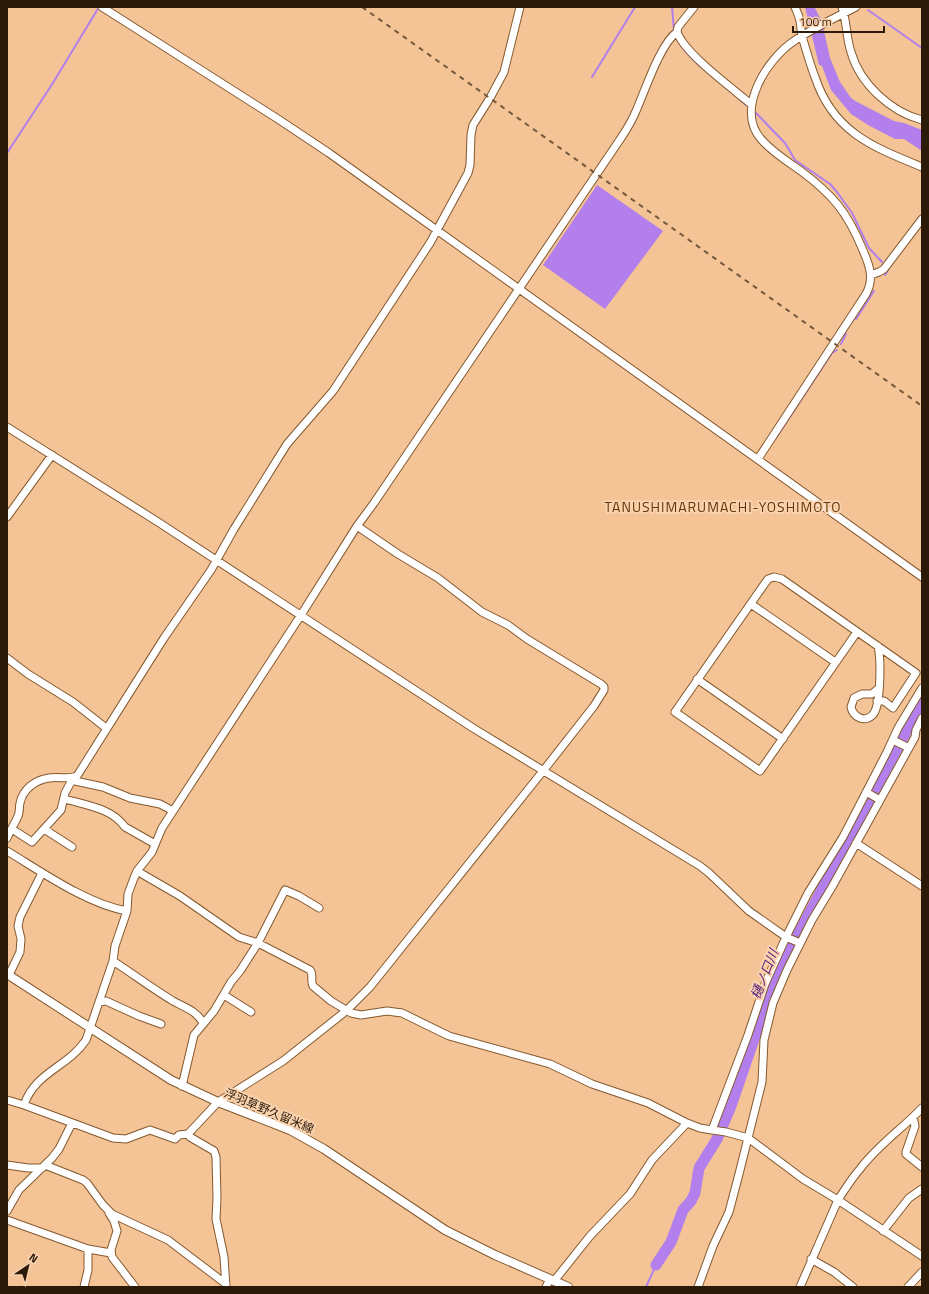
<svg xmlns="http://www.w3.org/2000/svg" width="929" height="1294" font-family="'Titillium Web','Noto Sans JP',sans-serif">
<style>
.water{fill:#b27fec}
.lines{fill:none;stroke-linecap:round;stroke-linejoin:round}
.stream{stroke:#b27fec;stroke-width:2}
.river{stroke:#b27fec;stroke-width:11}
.minor-casing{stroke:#84592e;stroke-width:9}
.major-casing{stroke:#84592e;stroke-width:10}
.minor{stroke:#fff;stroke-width:7}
.major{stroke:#fff;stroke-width:8}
.rail{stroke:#75583c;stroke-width:2;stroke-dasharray:5 5;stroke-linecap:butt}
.labels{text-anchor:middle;stroke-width:4;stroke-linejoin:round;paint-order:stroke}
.street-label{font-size:12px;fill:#2c1a08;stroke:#fad2ae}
.water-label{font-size:13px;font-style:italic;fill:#4d187a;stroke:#fad2ae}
.quarter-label{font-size:14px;letter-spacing:1px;fill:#603807;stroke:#fad2ae}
</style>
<rect width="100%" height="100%" fill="#f4c396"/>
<path class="water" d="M 805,7 L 816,7 L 815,8 L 822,22 L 830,58 L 840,82 L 851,98 L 857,102 L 894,121 L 904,123 L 922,130 L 922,151 L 904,139 L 895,139 L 868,125 L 851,114 L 831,90 L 822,66 L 819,65 Z
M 597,185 L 663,231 L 605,309 L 543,265 Z"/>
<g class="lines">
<path class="stream" d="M 672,7 L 674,30
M 868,10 L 922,48
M 676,36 C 680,48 692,59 701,67
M 592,77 L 635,7
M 739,99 L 746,105
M 756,113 L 785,143 L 795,160 L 830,184 L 837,192 L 852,213 L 869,248 L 882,262
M 7,153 L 51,86 L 99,7
M 885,275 L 888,270 L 888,268
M 856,319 L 874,291
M 841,344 L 846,334
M 776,438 L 832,353 L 837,350
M 646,1287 L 656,1265"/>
<path class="river" d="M 656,1265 L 671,1242 L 683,1210 L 691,1201 L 695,1193 L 699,1168 L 717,1139 L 731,1106 L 772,987 L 787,955 L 922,702"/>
<g class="minor-casing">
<path id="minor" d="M 102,7 L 278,119 L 329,153 L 922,577
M 795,7 C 797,12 799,16 800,21 C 801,26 801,32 802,36 C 806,50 810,64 815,77 C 833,132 873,147 922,167
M 842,7 C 847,22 846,37 851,52 C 860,84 891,112 922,120
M 677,32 C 685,54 732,88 751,104
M 871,275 L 879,272 L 884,269 L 922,219
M 7,427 L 158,522 L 473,728 L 700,866 L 709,873 L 749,911 L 786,937 L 800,943
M 758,459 L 866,294 C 875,278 869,264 862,248 C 847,212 833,195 801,171 C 787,161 772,152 761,139 C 735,109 767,59 794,41 C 813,28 835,18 856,7
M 7,517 L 52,455
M 751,604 L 835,662
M 857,632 L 760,771 L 675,712 L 768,579 L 774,577 L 782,579 L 916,673 L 893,708 L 884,701 L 877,701
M 878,646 C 881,659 881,702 874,713 C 871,718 865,720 860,718 C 855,716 852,712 851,707 L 854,698 L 862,694 L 872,694 L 878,689
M 7,658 L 28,674 L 73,702 L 106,728
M 697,679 L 783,739
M 893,740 L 909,748
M 866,792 L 880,800
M 65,799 C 85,805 112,808 125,827 L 155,844
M 12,829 L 32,842 L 61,810 L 65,793 L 73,778 L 75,781 L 103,787 L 130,798 L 160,804 L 173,811
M 44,829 L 72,847
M 7,838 C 10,831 15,823 18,816 C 20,812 19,807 20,803 C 23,789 35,780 49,778 C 58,776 69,780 77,776 L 164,638 L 211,570 L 234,529 L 287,444 L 333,391 L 430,243 L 468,173 L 470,165 L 471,135 L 473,125 L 490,98 L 504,72 L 520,7
M 856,843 L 922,886
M 7,851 C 42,872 87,904 127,911
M 137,871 L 180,896 L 239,937 L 258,943 L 310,970 C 314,975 310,981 313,986 L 331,1001 L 351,1013 L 361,1015 L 387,1011 L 402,1013 L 449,1036 L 550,1064 L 592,1084 L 648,1103 L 687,1123 L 700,1128 L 712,1130 L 748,1035 L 765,984 L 786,937 L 808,893 L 843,837 L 887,752 L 898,728 L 922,688
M 113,961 C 133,974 153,989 173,1001 C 184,1007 197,1011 203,1023
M 9,975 L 20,952 L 21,939 L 18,926 L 20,917 L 42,873
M 224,995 L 251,1012
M 100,1002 L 106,1001 L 139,1016 L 161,1024
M 182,1086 L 194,1035 L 214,1011 L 231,982 L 240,971 L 258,943 L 285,890 L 299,896 L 319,908
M 7,1100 L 24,1105 L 113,1138 L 126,1139 L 150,1130 L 175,1139 L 179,1135 L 188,1134 L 218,1102 L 283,1061 L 346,1011 L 370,987 L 543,771 L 594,706 L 604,690 L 604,687 L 601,684 L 527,639 L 508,625 L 482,612 L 438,578 L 398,554 L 357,526
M 24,1105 C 35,1072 68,1067 86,1040 L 113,961 L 115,946 L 127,911 L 128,894 L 134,878 L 137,871 L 152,852 L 162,828 L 301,615 L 357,526 L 374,503 L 621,138 C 627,129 632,121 636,111 C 645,91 660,44 677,32 L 678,27 L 694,7
M 913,1117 L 915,1126 L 906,1152 L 906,1154 L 922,1167
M 712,1130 L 726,1132 L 748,1138 L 803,1179 L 838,1200 L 922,1256
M 188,1134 L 190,1137 L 214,1151 L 216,1157 L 217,1198 L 216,1219 L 224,1257 L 226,1287
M 7,1165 L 28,1168 L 42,1168
M 45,1165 L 83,1180 L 87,1183 L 103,1205 L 112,1214 L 168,1240 L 226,1284
M 7,1211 L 19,1190 L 52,1158 L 59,1149 L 72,1123
M 109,1213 L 114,1221 L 117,1231 L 111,1250 L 112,1257 L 135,1287
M 7,1220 L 88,1249 L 111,1253
M 883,1231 L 909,1198 L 922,1189
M 811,1259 L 834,1272 L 853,1287
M 554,1281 L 590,1236 L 630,1194 L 652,1160 L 687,1123
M 84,1287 L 88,1270 L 88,1249
M 546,1287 L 550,1279
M 698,1287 L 713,1246 L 729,1212 L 739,1174 L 762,1082 L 764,1040 L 773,1003 L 787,970 L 812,920 L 832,887 L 915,737 L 916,730 L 922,718
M 800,1287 L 838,1200 C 845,1189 852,1178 860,1169 C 877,1146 902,1129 922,1108
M 908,1287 L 922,1272"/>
</g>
<g class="major-casing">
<path id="major" d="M 7,974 L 171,1080 L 218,1102 L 290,1130 L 324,1149 L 445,1230 L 495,1255 L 568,1287"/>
</g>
<use href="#minor" class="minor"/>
<use href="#major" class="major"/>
<path class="rail" d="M 362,7 L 922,406"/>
</g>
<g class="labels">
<g class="street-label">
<text transform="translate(269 1111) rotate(23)" y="4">浮羽草野久留米線</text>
</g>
<g class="water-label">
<text transform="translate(764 974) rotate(-68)" y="5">樋ノ口川</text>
</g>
<g class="quarter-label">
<text x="723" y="512">TANUSHIMARUMACHI-YOSHIMOTO</text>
</g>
</g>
<rect width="929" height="1294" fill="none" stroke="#2c1a08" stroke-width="16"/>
<g transform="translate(28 1266) rotate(35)" stroke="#fad2ae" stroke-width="3" paint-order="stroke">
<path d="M0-3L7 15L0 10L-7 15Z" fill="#2c1a08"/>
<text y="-6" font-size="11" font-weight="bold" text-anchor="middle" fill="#2c1a08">N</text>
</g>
<path d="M793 26v6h91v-6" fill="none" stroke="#2c1a08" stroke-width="2"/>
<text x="799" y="26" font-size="12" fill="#2c1a08" stroke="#fad2ae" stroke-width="3" paint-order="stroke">100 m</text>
</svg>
